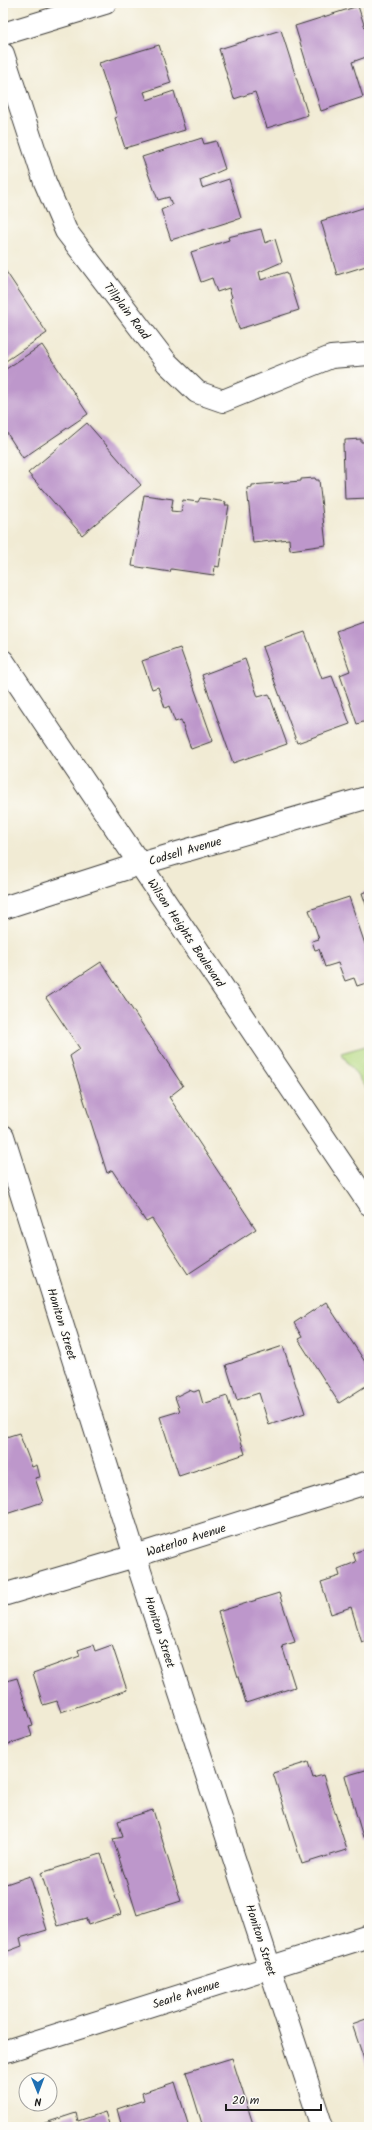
<svg xmlns="http://www.w3.org/2000/svg" width="372" height="2130" font-family="Kalam,sans-serif">
<style>
.green{fill:#b5d982;stroke:#687a4f}
.building{fill:#bd97cb}
.lines{fill:none;stroke-linecap:round;stroke-linejoin:round}
.minor-casing{stroke:#3c3b38;stroke-width:24}
.tertiary-casing{stroke:#3c3b38;stroke-width:24}
.minor{stroke:#fff;stroke-width:22}
.tertiary{stroke:#fff;stroke-width:22}
.labels{text-anchor:middle;stroke-width:3.5;stroke-linejoin:round;paint-order:stroke}
.street-label{font-size:12px;fill:#1c1c1c;stroke:#fdfcf7}
</style>
<rect width="100%" height="100%" fill="#fdfcf7"/>
<filter id="ink" filterUnits="userSpaceOnUse"><feTurbulence type="fractalNoise" baseFrequency=".025" numOctaves="2"/><feDisplacementMap in="SourceGraphic" scale="8" xChannelSelector="R" yChannelSelector="G"/><feConvolveMatrix kernelMatrix="1 2 1 2 8 2 1 2 1" color-interpolation-filters="sRGB"/></filter>
<filter id="wash" filterUnits="userSpaceOnUse"><feTurbulence type="fractalNoise" baseFrequency=".012" numOctaves="4" result="noise"/><feDisplacementMap in="SourceGraphic" scale="16" xChannelSelector="R" yChannelSelector="G"/><feGaussianBlur stdDeviation="0.9" result="paint"/><feColorMatrix in="noise" values="0 0 0 0 0 0 0 0 0 0 0 0 0 0 0 0 0 1.4 0 .05"/><feComposite in="paint" operator="in"/></filter>
<g filter="url(#wash)">
<rect width="100%" height="100%" fill="#f1ebd4"/>
<path class="green" d="M 369,1045 L 369,1093 L 341,1053 Z"/>
<g id="blocks">
<path class="building" d="M 358,6 L 369,40 L 369,56 L 352,62 L 363,97 L 321,111 L 295,26 Z
M 281,30 L 308,115 L 267,128 L 255,92 L 234,99 L 219,49 Z
M 159,45 L 171,83 L 144,92 L 147,100 L 174,91 L 185,130 L 125,148 L 115,118 L 117,117 L 99,63 Z
M 202,138 L 204,144 L 216,141 L 225,169 L 200,180 L 202,188 L 229,179 L 241,218 L 171,240 L 161,210 L 172,205 L 169,197 L 158,200 L 142,157 Z
M 369,206 L 369,265 L 337,275 L 321,221 Z
M 261,229 L 265,243 L 275,239 L 282,262 L 259,272 L 261,280 L 287,272 L 299,310 L 239,329 L 230,299 L 232,297 L 229,288 L 217,292 L 212,278 L 201,282 L 191,252 L 229,240 L 228,237 Z
M 3,267 L 47,333 L 3,363 Z
M 42,345 L 88,414 L 23,458 L 3,427 L 3,371 Z
M 87,423 L 141,485 L 82,535 L 28,473 Z
M 361,439 L 361,442 L 369,442 L 369,498 L 345,499 L 343,444 L 345,444 L 345,440 Z
M 315,478 L 316,480 L 319,480 L 326,545 L 290,550 L 289,539 L 253,543 L 247,488 L 252,487 L 252,485 L 301,481 L 301,479 Z
M 144,495 L 173,499 L 171,511 L 181,512 L 183,500 L 198,502 L 200,498 L 226,502 L 225,505 L 229,505 L 219,567 L 215,566 L 214,575 L 171,569 L 170,572 L 132,566 Z
M 369,619 L 369,720 L 357,724 L 340,675 L 350,671 L 336,631 Z
M 305,632 L 322,679 L 332,676 L 350,724 L 297,743 L 262,647 Z
M 180,648 L 213,741 L 191,749 L 181,720 L 175,722 L 169,706 L 165,708 L 158,687 L 152,689 L 142,661 Z
M 245,659 L 258,697 L 269,694 L 287,744 L 233,763 L 202,675 Z
M 369,891 L 369,913 L 362,893 Z
M 349,897 L 369,956 L 369,982 L 357,986 L 354,978 L 345,981 L 338,963 L 325,967 L 319,949 L 315,950 L 312,941 L 319,939 L 309,910 Z
M 101,962 L 183,1086 L 169,1097 L 256,1229 L 188,1274 L 152,1219 L 146,1222 L 112,1170 L 107,1173 L 70,1056 L 80,1049 L 46,998 Z
M 326,1302 L 369,1368 L 369,1384 L 339,1403 L 298,1339 L 302,1337 L 294,1323 Z
M 283,1346 L 305,1413 L 269,1425 L 259,1393 L 237,1400 L 226,1365 Z
M 189,1390 L 194,1392 L 199,1390 L 203,1404 L 227,1396 L 245,1454 L 179,1476 L 160,1417 L 180,1411 L 175,1397 Z
M 19,1433 L 32,1467 L 37,1465 L 40,1477 L 35,1478 L 43,1502 L 3,1515 L 3,1438 Z
M 369,1548 L 369,1640 L 362,1643 L 351,1607 L 331,1614 L 321,1582 L 340,1576 L 338,1569 L 356,1562 L 353,1553 Z
M 279,1593 L 295,1642 L 282,1646 L 295,1687 L 246,1703 L 218,1612 Z
M 93,1645 L 95,1651 L 112,1645 L 127,1690 L 61,1712 L 57,1701 L 43,1705 L 33,1673 L 80,1656 L 78,1650 Z
M 17,1678 L 33,1726 L 29,1727 L 32,1736 L 3,1746 L 3,1682 Z
M 308,1762 L 313,1778 L 323,1775 L 347,1850 L 302,1864 L 273,1773 Z
M 369,1769 L 369,1835 L 363,1837 L 345,1776 Z
M 153,1810 L 181,1901 L 137,1915 L 113,1839 L 123,1837 L 118,1821 Z
M 101,1854 L 121,1914 L 88,1925 L 86,1918 L 58,1926 L 41,1873 Z
M 30,1876 L 47,1930 L 20,1938 L 22,1946 L 3,1953 L 3,1885 Z
M 369,2018 L 369,2074 L 352,2024 Z
M 232,2058 L 254,2127 L 203,2127 L 186,2072 Z
M 175,2082 L 189,2127 L 122,2127 L 117,2109 L 144,2100 L 142,2093 Z
M 105,2112 L 110,2127 L 43,2127 L 42,2124 L 76,2113 L 78,2121 Z"/>
</g>
</g>
<g filter="url(#ink)">
<use href="#blocks" fill-opacity="0" stroke="#3c3b38" stroke-width="1"/>
<g class="lines">
<g class="minor-casing">
<path id="minor" d="M 3,34 L 105,3
M 3,54 L 45,182 L 66,231 L 167,363 L 197,392 L 223,401 L 331,357 L 369,354
M 3,908 L 140,864 L 369,797
M 3,1136 L 135,1556 L 322,2127
M 3,1595 L 135,1556 L 369,1482
M 3,2052 L 369,1936"/>
</g>
<g class="tertiary-casing">
<path id="tertiary" d="M 3,661 L 369,1204"/>
</g>
<use href="#minor" class="minor"/>
<use href="#tertiary" class="tertiary"/>
</g>
</g>
<g class="labels">
<g class="street-label">
<text transform="translate(127 311) rotate(53)" y="4">Tillplain Road</text>
<text transform="translate(185 851) rotate(-16)" y="4">Codsell Avenue</text>
<text transform="translate(186 933) rotate(56)" y="4">Wilson Heights Boulevard</text>
<text transform="translate(62 1324) rotate(73)" y="4">Honiton Street</text>
<text transform="translate(186 1540) rotate(-18)" y="4">Waterloo Avenue</text>
<text transform="translate(160 1632) rotate(72)" y="4">Honiton Street</text>
<text transform="translate(261 1940) rotate(72)" y="4">Honiton Street</text>
<text transform="translate(186 1994) rotate(-18)" y="4">Searle Avenue</text>
</g>
</g>
<rect width="372" height="2130" fill="none" stroke="#fdfcf7" stroke-width="16"/>
<g transform="translate(38 2092) rotate(179)"><circle r="19" fill="#fdfcf7" stroke="#a3a29f"/>
<path d="M0-3L7 15L0 10L-7 15Z" fill="#1f6fb2"/>
<text y="-6" font-size="11" font-weight="bold" text-anchor="middle" fill="#1c1c1c">N</text>
</g>
<path d="M226 2104v6h95v-6" fill="none" stroke="#1c1c1c" stroke-width="2"/>
<text x="232" y="2104" font-size="12" fill="#1c1c1c" stroke="#fdfcf7" stroke-width="3" paint-order="stroke">20 m</text>
</svg>
